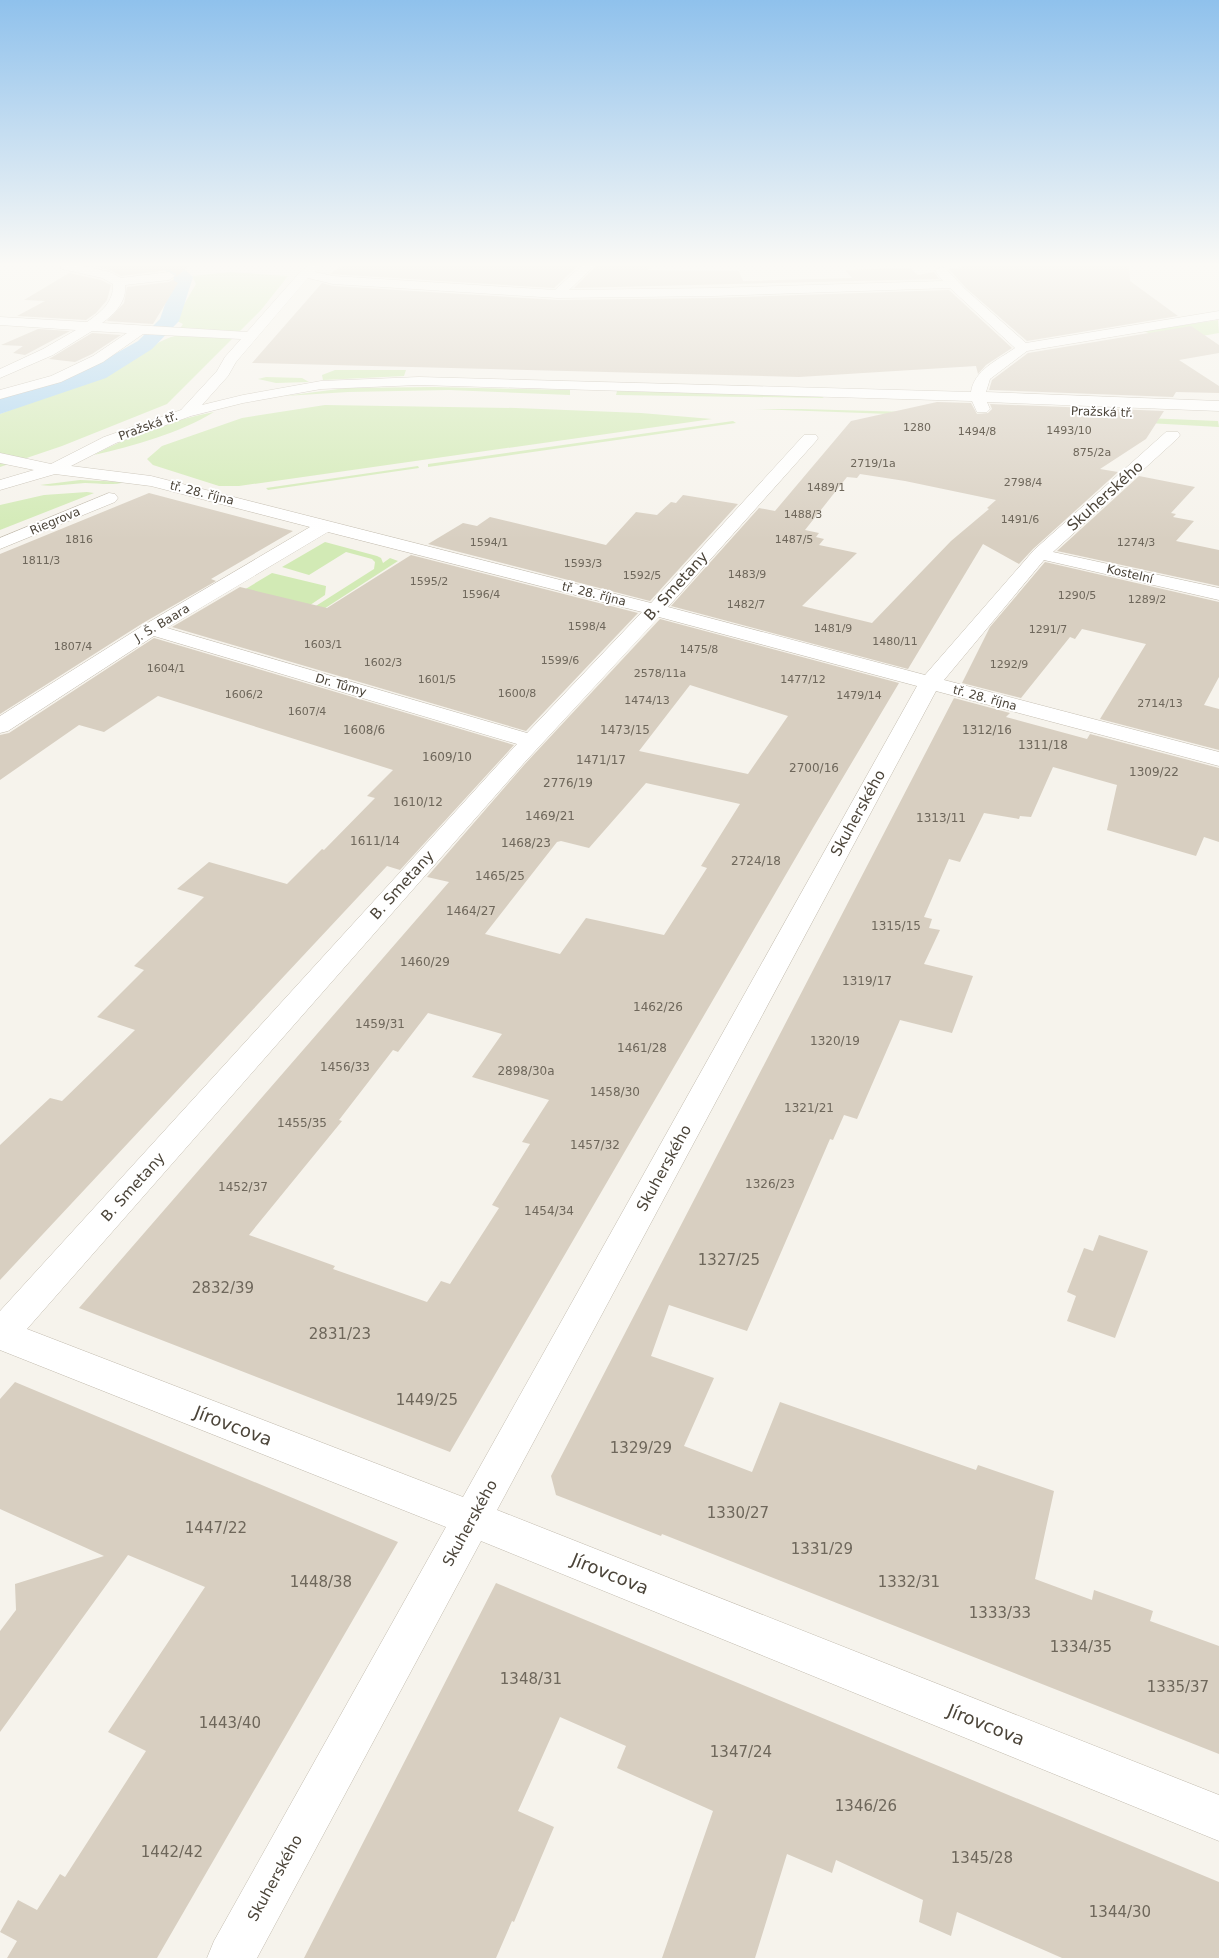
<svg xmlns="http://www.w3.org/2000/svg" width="1219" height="1958" font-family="'DejaVu Sans',sans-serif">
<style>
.green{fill:#d2eab5}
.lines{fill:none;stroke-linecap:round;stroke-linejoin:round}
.canal{fill:#a9d4f2;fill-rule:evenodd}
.building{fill:#d8cfc1;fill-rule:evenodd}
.minor-casing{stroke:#c2bbae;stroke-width:1}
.minor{fill:#fff;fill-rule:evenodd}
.labels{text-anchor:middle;stroke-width:4;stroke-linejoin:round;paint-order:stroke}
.far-number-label{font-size:11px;fill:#6e675b}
.far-street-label{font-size:12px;fill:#4b4439;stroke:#fff}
.number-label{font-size:12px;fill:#6e675b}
.street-label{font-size:15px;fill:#4b4439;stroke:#fff}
.near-number-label{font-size:15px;fill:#6e675b}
.near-street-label{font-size:18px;fill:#4b4439;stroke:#fff}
</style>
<rect width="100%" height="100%" fill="#f6f3ec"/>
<path class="green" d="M 230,272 L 288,276 L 261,310 L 167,404 L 62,446 L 0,467 L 0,414 C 38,399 77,385 115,369 C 136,360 154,341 175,336 L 183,324 L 175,320 L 196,284 L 192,276 Z
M 1218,320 L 1219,333 L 1168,342 L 1144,331 Z
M 335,370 L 406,370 L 404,376 L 323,380 L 322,375 Z
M 266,377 L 302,378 L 309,382 L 276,383 L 258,379 Z
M 434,387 L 570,390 L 570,395 L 449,390 L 348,392 L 285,396 L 346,388 Z
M 617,391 L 819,395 L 824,398 L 616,395 Z
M 325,405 L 516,408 L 641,413 L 712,419 L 239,486 L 219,486 L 153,465 L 147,459 L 162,446 L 242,418 Z
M 754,409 L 801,409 L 1018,415 L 890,414 Z
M 214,412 C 180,433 133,446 94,455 C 131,435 173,420 214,412 Z
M 1121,417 L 1218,421 L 1219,427 L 1076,419 Z
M 733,421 L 736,423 L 428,467 L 428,464 Z
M 418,466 L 419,468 L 268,490 L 266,488 Z
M 80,480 L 125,482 C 112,486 98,483 85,483 C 69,484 55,487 40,485 Z
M 87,492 L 94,493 L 0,530 L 0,505 L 44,495 Z
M 325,542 L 377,556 L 381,558 L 383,563 L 390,558 L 398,561 L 265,647 L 256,644 L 374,569 L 375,562 L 372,559 L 346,552 L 309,575 L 282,567 Z
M 272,573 L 326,586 L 325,595 L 282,624 L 219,605 Z"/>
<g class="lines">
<path class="canal" d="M 160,266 L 181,266 L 193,277 L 179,321 L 152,349 L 106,378 L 0,414 L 0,399 L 90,368 L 138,341 L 160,319 L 174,278 Z"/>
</g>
<path class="building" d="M 93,266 L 189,266 L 176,277 L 176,274 L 169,270 L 121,276 L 110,270 Z
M 341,266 L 578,266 L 554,288 L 330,274 Z
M 596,266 L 651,266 L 647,270 L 739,271 L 743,281 L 852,278 L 845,270 L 910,268 L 918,275 L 934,272 L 939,279 L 574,288 Z
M 964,266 L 1129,266 L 1130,281 L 1178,316 L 1027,341 L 966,288 L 949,269 Z
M 69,273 L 101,280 L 111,285 L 107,300 L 96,313 L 86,320 L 17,316 L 45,301 L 24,300 Z
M 176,278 L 173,280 L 178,283 L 153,324 L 107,321 L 124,303 L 127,287 L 169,282 Z
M 322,283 L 333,286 L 558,300 L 714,298 L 949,290 L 1012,348 L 986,365 L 978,374 L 976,366 L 799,377 L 252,363 Z
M 1191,326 L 1219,345 L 1219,353 L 1179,360 L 1219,386 L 1219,393 L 1176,392 L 1173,397 L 989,390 L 992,380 L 1028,353 Z
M 38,329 L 70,331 L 25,355 L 13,353 L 23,346 L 1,345 Z
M 92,333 L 121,335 L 92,354 L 75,362 L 49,359 Z
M 937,402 L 971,403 L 977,414 L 988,413 L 992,409 L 990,404 L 1164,411 L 1146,439 L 1100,469 L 1118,472 L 1033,549 L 1019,564 L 983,544 L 908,669 L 671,606 L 759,508 L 775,511 L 851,421 ZM 860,474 L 905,481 L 996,500 L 987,508 L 989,509 L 951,541 L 872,623 L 802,606 L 857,553 L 819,545 L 824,539 L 816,537 L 819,533 L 805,530 L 847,477 L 857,478 Z
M 1139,476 L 1195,487 L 1171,513 L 1176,514 L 1173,517 L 1194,521 L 1176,541 L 1219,550 L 1219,586 L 1057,551 Z
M 149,493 L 293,531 L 211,579 L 216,581 L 143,623 L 0,714 L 0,554 Z
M 683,495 L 738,504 L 650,601 L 428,544 L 463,523 L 477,526 L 490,517 L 606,545 L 636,512 L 657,515 L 671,502 L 676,503 Z
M 411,555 L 638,613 L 526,731 L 172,627 L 240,587 L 327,608 Z
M 1045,562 L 1219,602 L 1219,677 L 1204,705 L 1219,709 L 1219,750 L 1100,719 L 1146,644 L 1082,629 L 1075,639 L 1070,637 L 1021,698 L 962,683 L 990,627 Z
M 660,619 L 899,683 L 813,828 L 450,1452 L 79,1308 L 449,882 L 427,877 L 525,764 ZM 690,685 L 788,716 L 748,774 L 639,751 ZM 646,783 L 740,804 L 701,866 L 707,868 L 664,935 L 586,918 L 560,954 L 485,934 L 557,842 L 561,841 L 589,848 ZM 428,1013 L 502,1034 L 472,1077 L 549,1100 L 522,1142 L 530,1144 L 492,1205 L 499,1208 L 450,1284 L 441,1281 L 427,1302 L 333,1269 L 335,1266 L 249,1235 L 342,1121 L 339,1120 L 393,1050 L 398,1052 Z
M 154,638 L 514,745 L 400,870 L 387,866 L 0,1280 L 0,1145 L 50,1098 L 62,1101 L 135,1030 L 97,1017 L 144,970 L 134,966 L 204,897 L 177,889 L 209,862 L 287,884 L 322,849 L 324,850 L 375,798 L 367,796 L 393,770 L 158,696 L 104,732 L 79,725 L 0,780 L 0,735 L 9,733 Z
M 954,698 L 1010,713 L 1006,717 L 1087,739 L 1090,734 L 1219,768 L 1219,842 L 1204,837 L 1196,856 L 1107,830 L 1117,785 L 1053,767 L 1031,817 L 1020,816 L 1019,819 L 984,813 L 960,862 L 949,859 L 924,917 L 932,919 L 929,928 L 940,930 L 924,964 L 973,976 L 952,1033 L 900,1020 L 857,1119 L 844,1115 L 833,1140 L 830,1139 L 747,1331 L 669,1305 L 651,1356 L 714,1378 L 684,1446 L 752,1472 L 780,1402 L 976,1470 L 978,1465 L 1054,1491 L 1035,1579 L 1092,1600 L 1094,1590 L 1153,1611 L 1150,1621 L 1219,1646 L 1219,1754 L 662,1534 L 661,1536 L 556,1495 L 551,1476 Z
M 1099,1235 L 1148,1251 L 1115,1338 L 1067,1321 L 1076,1296 L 1067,1292 L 1084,1248 L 1093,1251 Z
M 15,1382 L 398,1542 L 157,1958 L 7,1958 L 17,1941 L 0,1932 L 18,1900 L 37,1910 L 60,1874 L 65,1877 L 146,1751 L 108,1732 L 205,1587 L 128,1555 L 0,1732 L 0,1631 L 16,1610 L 15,1584 L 104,1556 L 0,1509 L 0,1399 Z
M 496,1583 L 1219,1882 L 1219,1958 L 1062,1958 L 957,1912 L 951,1936 L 919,1922 L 923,1900 L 836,1860 L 832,1873 L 787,1854 L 755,1958 L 662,1958 L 713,1811 L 617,1768 L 626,1746 L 560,1717 L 518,1811 L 554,1827 L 514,1922 L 512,1921 L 496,1958 L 304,1958 Z"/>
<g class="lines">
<g class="minor-casing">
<path id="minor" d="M 60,266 L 83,266 L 110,272 L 121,278 L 169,272 L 175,276 L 169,280 L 125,285 C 127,301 115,314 102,323 L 247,332 L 301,271 L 308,266 L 322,266 L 315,272 L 333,276 L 555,290 L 581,266 L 594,266 L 569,290 L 714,288 L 943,281 L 935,271 L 941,267 L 945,268 L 965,289 L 1026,343 L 1219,311 L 1219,319 L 1027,351 L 990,379 L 986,392 L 1219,401 L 1219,411 L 987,402 L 990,409 L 987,412 L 977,412 L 972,401 L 419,385 L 321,389 L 243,403 L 191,416 L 116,443 L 71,466 L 151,476 L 651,603 L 804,435 L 816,435 L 818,438 L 816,441 L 668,607 L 925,675 L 1034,550 L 1166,432 L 1178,432 L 1180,435 L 1178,438 L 1053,552 L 1219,588 L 1219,600 L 1044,560 L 944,680 L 1219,752 L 1219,766 L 936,691 L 497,1510 L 1219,1795 L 1219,1841 L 481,1541 L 257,1958 L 207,1958 L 214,1941 L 446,1527 L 0,1350 L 0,1311 L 517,744 L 154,636 L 8,731 L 0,733 L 0,716 L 144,625 L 310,527 L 151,486 L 55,474 L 0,490 L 0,480 L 34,470 L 0,463 L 0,453 L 51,464 L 104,437 L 181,410 L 217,371 L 225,357 L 241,339 L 143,334 L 103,362 L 61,382 L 0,399 L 0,390 L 51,376 L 93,356 L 127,333 L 92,331 L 53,355 L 0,378 L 0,369 L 43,349 L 76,330 L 0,325 L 0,317 L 87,322 C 101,312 114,302 113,284 L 102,278 L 62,269 ZM 308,278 L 333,284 L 558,298 L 714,296 L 950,288 L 1015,348 C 998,360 974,370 971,392 L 419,377 L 321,381 L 243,395 L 202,405 L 228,376 L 236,362 ZM 328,532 L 642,612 L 527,733 L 167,628 ZM 659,617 L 917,686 L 463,1497 L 27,1329 L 524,763 Z
M 109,493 L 115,494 L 118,498 L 115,502 L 0,549 L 0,538 Z"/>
</g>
<use href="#minor" class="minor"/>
</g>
<linearGradient id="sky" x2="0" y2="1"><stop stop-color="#8fc1ec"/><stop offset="0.49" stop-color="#fbfaf6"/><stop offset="1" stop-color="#fbfaf6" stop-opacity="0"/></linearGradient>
<rect width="1219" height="540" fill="url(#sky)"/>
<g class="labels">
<g class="far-number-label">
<text x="917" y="431">1280</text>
<text x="1069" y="434">1493/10</text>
<text x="977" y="435">1494/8</text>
<text x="1092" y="456">875/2a</text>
<text x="873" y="467">2719/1a</text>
<text x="1023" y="486">2798/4</text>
<text x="826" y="491">1489/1</text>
<text x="803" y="518">1488/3</text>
<text x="1020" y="523">1491/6</text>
<text x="79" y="543">1816</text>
<text x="794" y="543">1487/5</text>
<text x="489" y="546">1594/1</text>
<text x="1136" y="546">1274/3</text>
<text x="41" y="564">1811/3</text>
<text x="583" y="567">1593/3</text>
<text x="747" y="578">1483/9</text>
<text x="642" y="579">1592/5</text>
<text x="429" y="585">1595/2</text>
<text x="481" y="598">1596/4</text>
<text x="1077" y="599">1290/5</text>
<text x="1147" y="603">1289/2</text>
<text x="746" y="608">1482/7</text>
<text x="587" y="630">1598/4</text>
<text x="833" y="632">1481/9</text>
<text x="1048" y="633">1291/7</text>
<text x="895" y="645">1480/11</text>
<text x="323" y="648">1603/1</text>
<text x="73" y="650">1807/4</text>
<text x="699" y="653">1475/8</text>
<text x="560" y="664">1599/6</text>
<text x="383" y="666">1602/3</text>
<text x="1009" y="668">1292/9</text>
<text x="166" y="672">1604/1</text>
<text x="660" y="677">2578/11a</text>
<text x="437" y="683">1601/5</text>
<text x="803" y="683">1477/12</text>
<text x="517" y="697">1600/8</text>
<text x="244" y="698">1606/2</text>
<text x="859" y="699">1479/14</text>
<text x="647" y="704">1474/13</text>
<text x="1160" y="707">2714/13</text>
<text x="307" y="715">1607/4</text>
</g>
<g class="far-street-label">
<text transform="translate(1102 412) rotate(2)" y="4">Pražská tř.</text>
<text transform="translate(148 426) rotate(-20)" y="4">Pražská tř.</text>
<text transform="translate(202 493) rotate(14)" y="4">tř. 28. října</text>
<text transform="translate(55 521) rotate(-23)" y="4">Riegrova</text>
<text transform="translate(1130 574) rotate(13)" y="4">Kostelní</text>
<text transform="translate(594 594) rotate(14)" y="4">tř. 28. října</text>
<text transform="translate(162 623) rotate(-31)" y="4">J. Š. Baara</text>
<text transform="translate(341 685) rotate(16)" y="4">Dr. Tůmy</text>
<text transform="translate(985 698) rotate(15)" y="4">tř. 28. října</text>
</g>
<g class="number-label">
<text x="364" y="734">1608/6</text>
<text x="625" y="734">1473/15</text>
<text x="987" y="734">1312/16</text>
<text x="1043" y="749">1311/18</text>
<text x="447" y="761">1609/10</text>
<text x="601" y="764">1471/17</text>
<text x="814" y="772">2700/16</text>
<text x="1154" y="776">1309/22</text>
<text x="568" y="787">2776/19</text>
<text x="418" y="806">1610/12</text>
<text x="550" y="820">1469/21</text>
<text x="941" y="822">1313/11</text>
<text x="375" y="845">1611/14</text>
<text x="526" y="847">1468/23</text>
<text x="756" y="865">2724/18</text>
<text x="500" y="880">1465/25</text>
<text x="471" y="915">1464/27</text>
<text x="896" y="930">1315/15</text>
<text x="425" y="966">1460/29</text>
<text x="867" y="985">1319/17</text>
<text x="658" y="1011">1462/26</text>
<text x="380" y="1028">1459/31</text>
<text x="835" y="1045">1320/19</text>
<text x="642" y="1052">1461/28</text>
<text x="345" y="1071">1456/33</text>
<text x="526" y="1075">2898/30a</text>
<text x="615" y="1096">1458/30</text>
<text x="809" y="1112">1321/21</text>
<text x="302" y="1127">1455/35</text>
<text x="595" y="1149">1457/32</text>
<text x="770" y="1188">1326/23</text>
<text x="243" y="1191">1452/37</text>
<text x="549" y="1215">1454/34</text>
</g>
<g class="street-label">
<text transform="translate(1105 496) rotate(-42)" y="5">Skuherského</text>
<text transform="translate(676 586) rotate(-48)" y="5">B. Smetany</text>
<text transform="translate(858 813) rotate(-61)" y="5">Skuherského</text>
<text transform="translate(402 885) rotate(-48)" y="5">B. Smetany</text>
<text transform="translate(664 1168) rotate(-61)" y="5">Skuherského</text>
<text transform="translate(133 1187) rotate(-48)" y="5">B. Smetany</text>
<text transform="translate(470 1523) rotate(-61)" y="5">Skuherského</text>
<text transform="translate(275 1878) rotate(-61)" y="5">Skuherského</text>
</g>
<g class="near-number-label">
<text x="729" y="1265">1327/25</text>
<text x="223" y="1293">2832/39</text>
<text x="340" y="1339">2831/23</text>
<text x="427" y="1405">1449/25</text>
<text x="641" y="1453">1329/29</text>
<text x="738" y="1518">1330/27</text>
<text x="216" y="1533">1447/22</text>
<text x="822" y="1554">1331/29</text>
<text x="321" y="1587">1448/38</text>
<text x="909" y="1587">1332/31</text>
<text x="1000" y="1618">1333/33</text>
<text x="1081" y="1652">1334/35</text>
<text x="531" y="1684">1348/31</text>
<text x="1178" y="1692">1335/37</text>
<text x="230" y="1728">1443/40</text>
<text x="741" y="1757">1347/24</text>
<text x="866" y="1811">1346/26</text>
<text x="172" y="1857">1442/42</text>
<text x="982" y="1863">1345/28</text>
<text x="1120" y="1917">1344/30</text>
</g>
<g class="near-street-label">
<text transform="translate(233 1426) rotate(21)" y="6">Jírovcova</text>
<text transform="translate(610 1574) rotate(22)" y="6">Jírovcova</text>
<text transform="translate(986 1725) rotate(22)" y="6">Jírovcova</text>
</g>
</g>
</svg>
